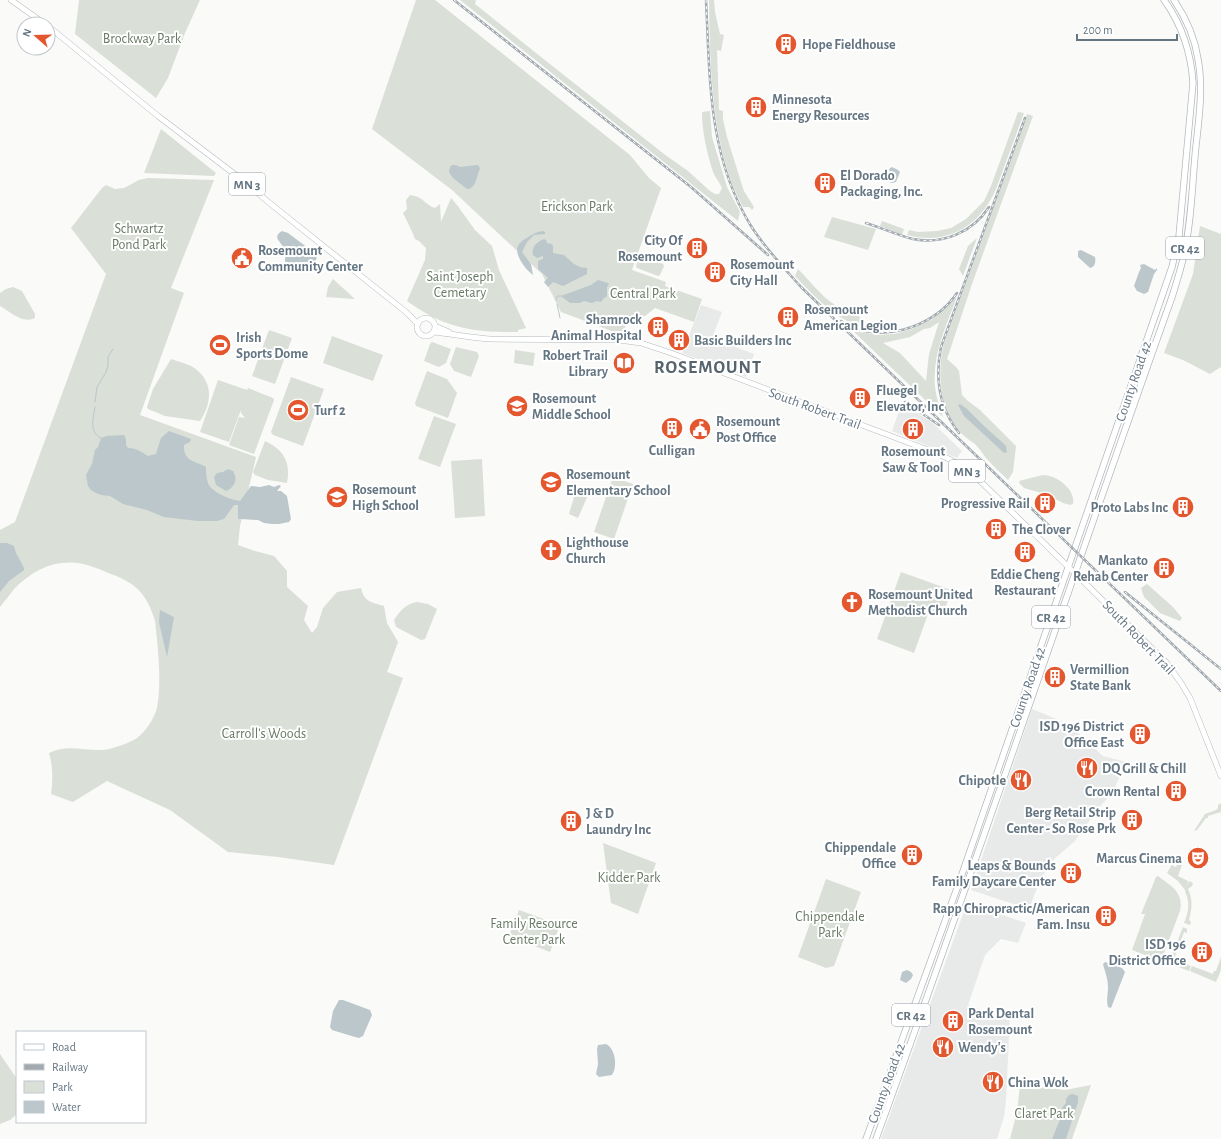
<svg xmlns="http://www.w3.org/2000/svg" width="1221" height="1139" font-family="'Alegreya Sans',sans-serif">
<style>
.built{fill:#e8e9e9}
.green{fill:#dadfd7;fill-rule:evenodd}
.water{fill:#bbc7cb}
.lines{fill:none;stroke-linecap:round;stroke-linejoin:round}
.stream{stroke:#bbc7cb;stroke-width:1}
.primary-casing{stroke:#b5babe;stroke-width:6}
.trunk-casing{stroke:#b4b9bd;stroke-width:7}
.primary{stroke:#fff;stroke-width:5}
.trunk{stroke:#fff;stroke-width:5.5}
.rail-casing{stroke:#a2aab0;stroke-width:2.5}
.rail{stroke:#fff;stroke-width:1;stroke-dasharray:3;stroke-linecap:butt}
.labels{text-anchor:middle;stroke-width:4;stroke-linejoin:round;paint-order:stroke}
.shield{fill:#fff;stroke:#939fa8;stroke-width:1}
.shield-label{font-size:13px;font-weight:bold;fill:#657683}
.park-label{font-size:14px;fill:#687a64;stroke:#fff}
.poi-label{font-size:14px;font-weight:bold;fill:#657683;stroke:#fff;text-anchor:start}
.street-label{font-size:14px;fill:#657683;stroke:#fff}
.district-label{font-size:18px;font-weight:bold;letter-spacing:1px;fill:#57646e;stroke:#fff}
</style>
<rect width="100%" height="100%" fill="#fafaf8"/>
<path class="built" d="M 701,305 L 722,312 L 712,338 L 754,354 L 746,377 L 682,353 Z
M 908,407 L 934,424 L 962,451 L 957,458 L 892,431 L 899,411 Z
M 1032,709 L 1059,720 L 1077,732 L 1103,756 L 1126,762 L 1113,792 L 1097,810 L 1075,841 L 1053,860 L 1040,880 L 1029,909 L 971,890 Z
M 967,903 L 1026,923 L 1018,943 L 1001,939 L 985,955 L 968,1005 L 995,1015 L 1010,1015 L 1006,1101 L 1004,1117 L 997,1139 L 881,1139 Z"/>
<path class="green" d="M 79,0 L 200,0 L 185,33 L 168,78 L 156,98 L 75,34 Z
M 416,0 L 435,0 L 630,155 L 649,178 L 661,188 L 632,270 L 666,282 L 665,286 L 702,299 L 694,322 L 655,308 L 640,320 L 627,321 L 623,333 L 617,333 L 561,312 L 542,274 L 452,190 L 372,129 Z
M 460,0 L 476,0 L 475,4 L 541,57 L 664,154 L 688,171 L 710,191 L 715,194 L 719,194 L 722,188 C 720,183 715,177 713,172 C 707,153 702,132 702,112 L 710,111 L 712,137 L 727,187 L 740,212 L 738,221 Z
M 709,0 L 714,0 L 715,12 L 720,34 L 724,35 L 721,51 L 717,50 L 719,110 L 723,111 L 723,119 L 727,137 L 741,182 L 744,191 L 754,207 L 752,210 L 749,207 L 743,207 C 711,149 710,65 709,0 Z
M 1018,112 L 1024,113 L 996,189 C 980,226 947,246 907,235 L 909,230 L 918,232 L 937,231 L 951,228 L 966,219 L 984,201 L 991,186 Z
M 1027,114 L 1033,116 L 972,284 L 947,359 L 956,367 L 959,371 L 962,395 L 968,401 L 980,410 L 1016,446 L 1013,472 L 1008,480 C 1001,473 993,466 986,458 C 983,454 979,448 975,444 C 968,439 962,435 956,428 C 939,405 938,373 943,346 Z
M 161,129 L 216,173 L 214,176 L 144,173 Z
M 148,178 L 214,180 L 171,288 L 184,293 L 140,415 L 256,457 L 240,526 L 238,545 L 255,551 L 274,556 L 287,571 L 287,587 L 308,606 L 304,620 L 312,633 L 317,627 L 323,608 L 337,592 L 361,588 C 364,602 371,602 384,606 L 387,623 L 398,642 L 387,672 L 403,678 L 334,865 L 278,857 L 228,852 L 170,810 L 107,781 L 73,802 L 51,794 C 53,780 53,766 49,753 C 66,744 85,751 103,750 C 112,749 130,743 137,738 C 146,731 154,719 157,708 C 161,686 159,661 157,639 C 156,633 156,626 155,621 C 152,611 148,601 142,594 C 133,582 119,577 106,572 C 97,568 87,564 77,563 C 53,560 32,571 15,588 C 10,594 5,601 0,607 L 0,530 L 15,522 L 106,274 L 71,228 L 102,188 L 106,185 L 115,189 L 124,188 L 139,180 Z
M 410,195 C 424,197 424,204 435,208 L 440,204 L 441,222 L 451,198 L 457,205 L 475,230 L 492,246 L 499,270 L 526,328 L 518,330 L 518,332 C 507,332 495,332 484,331 C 455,329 430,318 407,301 L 425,260 L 426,248 L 419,241 L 415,239 C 412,230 407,222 403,213 L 407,209 L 406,200 Z
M 832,217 L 876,229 L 868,250 L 824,237 Z
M 882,221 L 904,229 L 902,235 L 880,226 Z
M 1200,226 L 1221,234 L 1221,367 L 1210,374 L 1183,360 L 1164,353 L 1193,274 Z
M 977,238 L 963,276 L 959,269 L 968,246 Z
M 642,256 L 663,264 L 664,266 L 660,275 L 658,276 L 637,268 L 636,266 L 639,257 Z
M 798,269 C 809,280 821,296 835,305 C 846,312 855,309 864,322 L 859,327 C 832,315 815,297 795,276 Z
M 333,279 L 354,298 L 354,299 L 326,297 L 328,287 Z
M 13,287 L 22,291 L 35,314 L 35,318 C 22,324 11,312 0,306 L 0,293 L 6,289 Z
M 957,297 C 946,326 932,355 935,387 C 936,397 940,407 943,417 L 853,331 L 880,335 L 895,334 L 912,329 L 931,320 ZM 939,322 L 929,354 L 926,381 L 900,353 L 883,343 L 910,337 L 924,329 L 930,328 Z
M 269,330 L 292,338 L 275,384 L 252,376 Z
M 332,336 L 383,355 L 373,381 L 323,363 Z
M 432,342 L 451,349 L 446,363 L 439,367 L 424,361 L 430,344 Z
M 456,347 L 477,352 L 479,356 L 471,377 L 454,371 L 450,364 Z
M 515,350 L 535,353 L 533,366 L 514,363 Z
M 171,359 C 179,362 191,364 197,370 C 214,384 211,405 200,421 L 165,416 L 148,409 L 147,407 L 153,389 Z
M 427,371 L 447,379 L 457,393 L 448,418 L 416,406 L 415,403 Z
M 291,377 L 324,389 L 303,446 L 273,435 L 271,432 Z
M 218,380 L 247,390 L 248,388 L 273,398 L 274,400 L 254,454 L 229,445 L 239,417 L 245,418 L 241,413 L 241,410 L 229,442 L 200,432 Z
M 434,416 L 456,424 L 440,467 L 418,459 Z
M 265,441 C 284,450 291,462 287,483 L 268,480 L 255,475 L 253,472 Z
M 482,459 L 485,516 L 455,518 L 451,461 Z
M 1043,475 C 1056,475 1076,489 1073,504 L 1070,505 L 1063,503 L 1048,495 L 1024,488 L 1020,484 L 1019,481 Z
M 613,477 L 633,484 L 614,539 L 594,532 Z
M 580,492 L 588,495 L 578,518 L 569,514 L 575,494 Z
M 901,572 L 951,590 L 946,606 C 938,605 933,609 934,616 L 928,614 L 914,653 L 877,639 Z
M 1147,584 L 1173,607 L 1182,618 L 1180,621 L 1160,613 L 1144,597 L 1141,588 Z
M 417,602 L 428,604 L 437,609 L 425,639 L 421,640 L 396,627 L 394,620 C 400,611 405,604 417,602 Z
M 1221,803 L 1221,812 L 1208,816 L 1208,818 L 1206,818 L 1197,830 L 1194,831 L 1205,814 L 1216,810 L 1218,808 L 1218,805 Z
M 603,843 L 656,863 L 638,914 L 611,903 Z
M 1173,863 L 1173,866 L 1176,867 L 1177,865 L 1182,865 L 1178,876 L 1188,881 L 1187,886 L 1189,881 L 1193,883 L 1192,886 L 1188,889 C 1193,900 1192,908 1189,920 L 1191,922 L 1190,925 L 1184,923 C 1189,912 1190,902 1185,891 L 1186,887 L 1185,890 L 1178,881 L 1167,873 Z
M 1158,876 C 1171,886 1184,892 1180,911 L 1161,961 L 1132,950 L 1145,914 L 1141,914 L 1156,877 Z
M 826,879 L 861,892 L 834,966 L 826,968 L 798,957 Z
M 519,910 L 560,925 L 550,952 L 509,936 Z
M 1183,927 L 1187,929 L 1187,933 L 1184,932 L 1175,956 L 1177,957 L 1177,961 L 1191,966 L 1189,971 L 1169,963 Z
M 1221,957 L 1221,970 L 1216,982 L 1190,971 L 1192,966 L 1213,974 L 1214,971 L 1216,971 Z
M 0,1054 L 17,1079 L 17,1114 L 10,1120 L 0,1124 Z
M 1020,1085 L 1065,1090 L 1091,1085 L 1072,1139 L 1010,1139 L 1017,1112 Z"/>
<path class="water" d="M 452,165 L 456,165 L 460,167 L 477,165 L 479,166 L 480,169 C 476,176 477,188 467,189 L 453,178 L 449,172 L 450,167 Z
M 892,167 L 898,170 L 900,172 L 896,182 L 892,183 L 889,182 L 891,175 L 889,169 Z
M 282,231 L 288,233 L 316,254 L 317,256 C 316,260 315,266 311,268 C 306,273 291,268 286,265 C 284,260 286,256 285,252 C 284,243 270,238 282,231 Z
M 543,231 L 545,232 L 545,234 L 534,235 L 527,242 L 522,252 L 531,264 L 533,275 C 529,272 525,268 522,263 C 516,253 514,246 525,239 C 532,235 535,232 543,231 Z
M 544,239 L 546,240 L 547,243 L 552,244 L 553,246 L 553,253 L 564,255 L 574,264 L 580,267 L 587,268 L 587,274 L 563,286 L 553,282 L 548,287 L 544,282 L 548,278 L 538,269 L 538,261 L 543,259 L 543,256 L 537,258 L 533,255 C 531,247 537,242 544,239 Z
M 1081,250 L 1095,257 C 1096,262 1095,267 1090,268 L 1078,257 L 1078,251 Z
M 1144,264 L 1155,270 L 1157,268 L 1157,270 L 1154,274 L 1148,292 L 1144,294 L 1137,291 L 1134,286 L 1139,272 L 1141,268 L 1140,265 Z
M 598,280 L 608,283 L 609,284 L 607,287 L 607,296 L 603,299 L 601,302 L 597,301 L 592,303 L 584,301 L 580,303 L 570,303 L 561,296 L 591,285 Z
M 960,404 L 966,408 L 985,427 L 1003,443 L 1006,446 L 1007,452 L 1005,453 L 1003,452 L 964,416 L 958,405 Z
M 169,431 L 191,439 L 190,442 L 184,445 C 183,462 196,461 206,467 C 206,472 206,478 208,483 C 211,492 231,500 240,501 L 251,486 L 260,487 L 269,485 L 274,487 L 279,485 L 281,486 L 277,491 L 281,491 L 287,496 L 291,519 L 289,522 L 279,524 L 272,524 L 264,523 L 258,520 L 240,519 L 238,519 L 238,505 L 234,505 L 224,519 L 217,521 L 198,521 L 164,517 L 147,510 L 123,504 L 110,496 L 101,495 L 96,493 L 91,490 L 88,486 L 86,475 L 92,464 L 95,450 L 98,447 L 101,438 L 107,436 L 124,435 L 126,439 L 126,445 L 128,448 C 137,448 141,452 148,456 L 156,454 L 161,438 Z
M 228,469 L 233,471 C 238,479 235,487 226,491 L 216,485 L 214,477 L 217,473 L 223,472 Z
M 0,543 L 7,543 L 14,546 L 16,553 L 24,568 L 24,570 L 9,581 L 0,592 Z
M 160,610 L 174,617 L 167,657 L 159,622 Z
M 1105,962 L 1122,968 L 1125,972 L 1111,1008 L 1108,1007 C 1106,1000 1108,994 1108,987 C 1108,979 1105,972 1103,964 Z
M 907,970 L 911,972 L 913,975 L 911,979 L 906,983 L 900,980 L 902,972 Z
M 339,1000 L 343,1000 L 370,1010 L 372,1015 L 363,1036 L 359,1038 L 355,1037 L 332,1030 L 330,1027 L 333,1011 Z
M 606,1044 C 615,1048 618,1066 612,1075 L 599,1077 L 596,1074 L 598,1064 L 597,1049 L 598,1045 Z
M 1073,1094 L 1078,1096 L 1078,1102 L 1066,1139 L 1052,1139 L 1061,1117 L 1062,1108 L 1066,1103 L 1066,1099 L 1069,1095 Z"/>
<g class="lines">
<path class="stream" d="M 556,300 L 557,296 L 561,296
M 557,304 L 560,318
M 95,402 L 97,387 L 106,372 L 108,366 L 108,357 L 113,349
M 95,407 C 93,419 89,432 101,438"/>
<g class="primary-casing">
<path id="primary" d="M 11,0 L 45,24
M 48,26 L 158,116 L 241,179 L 272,205 L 406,312 L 418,324
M417 327a9 9 0 1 1 18 0a9 9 0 1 1-18 0Z
M 435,326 L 449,332
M 434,332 C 453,334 471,338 490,339 L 619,340 L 641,343 L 671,353 L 936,453 L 951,460 L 974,475 L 1166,662 L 1181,683 L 1190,698 L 1221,776"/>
</g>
<g class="trunk-casing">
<path id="trunk" d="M 866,1139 L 960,880 L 1172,267 L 1179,236 L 1193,83 C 1191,52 1182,25 1164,0
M 876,1139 C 978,859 1072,577 1172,297 C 1176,284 1180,272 1183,259 C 1191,225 1192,190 1195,156 C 1198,124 1204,91 1198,59 C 1195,38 1186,18 1174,0"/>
</g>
<use href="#primary" class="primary"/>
<use href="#trunk" class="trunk"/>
<g class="rail-casing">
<path id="rail" d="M 454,0 L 691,187 L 768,255
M 706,0 C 710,80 708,156 751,226 C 765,248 784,268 801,287 L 1221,691
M 866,223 C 882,228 897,235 913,239 C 943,245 973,232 989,207
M 841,321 C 877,346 934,328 957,293
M 905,402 L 939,425
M 959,433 C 939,408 935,377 941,347 L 1025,118
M 1125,592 L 1221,669"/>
</g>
<use href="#rail" class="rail"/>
</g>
<defs>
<g id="building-disc" transform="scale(1.15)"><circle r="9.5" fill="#e4572e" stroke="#fff"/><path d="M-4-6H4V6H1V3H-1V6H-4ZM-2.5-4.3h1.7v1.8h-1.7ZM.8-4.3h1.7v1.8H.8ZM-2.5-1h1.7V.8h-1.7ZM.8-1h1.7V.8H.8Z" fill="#fff"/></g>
<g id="civic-disc" transform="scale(1.15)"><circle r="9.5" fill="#e4572e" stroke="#fff"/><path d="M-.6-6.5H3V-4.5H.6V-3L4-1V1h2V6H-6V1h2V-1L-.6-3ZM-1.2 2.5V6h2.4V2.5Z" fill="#fff"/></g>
<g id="stadium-disc" transform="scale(1.15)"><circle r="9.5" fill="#e4572e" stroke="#fff"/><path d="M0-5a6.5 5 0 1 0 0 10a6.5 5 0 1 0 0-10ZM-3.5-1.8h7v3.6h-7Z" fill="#fff"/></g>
<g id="library-disc" transform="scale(1.15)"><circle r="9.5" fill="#e4572e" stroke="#fff"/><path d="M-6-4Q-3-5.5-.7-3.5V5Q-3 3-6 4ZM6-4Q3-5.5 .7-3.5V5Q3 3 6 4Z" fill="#fff"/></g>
<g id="school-disc" transform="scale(1.15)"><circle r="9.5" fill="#e4572e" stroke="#fff"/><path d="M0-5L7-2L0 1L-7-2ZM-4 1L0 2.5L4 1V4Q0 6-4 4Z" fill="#fff"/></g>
<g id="church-disc" transform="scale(1.15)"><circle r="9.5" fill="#e4572e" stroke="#fff"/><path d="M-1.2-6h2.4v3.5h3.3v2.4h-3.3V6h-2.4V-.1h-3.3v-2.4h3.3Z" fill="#fff"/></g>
<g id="restaurant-disc" transform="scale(1.15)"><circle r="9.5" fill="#e4572e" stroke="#fff"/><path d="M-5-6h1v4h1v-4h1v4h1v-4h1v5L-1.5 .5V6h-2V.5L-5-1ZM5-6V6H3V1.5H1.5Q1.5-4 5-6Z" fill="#fff"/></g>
<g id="theatre-disc" transform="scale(1.15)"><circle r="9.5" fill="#e4572e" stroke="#fff"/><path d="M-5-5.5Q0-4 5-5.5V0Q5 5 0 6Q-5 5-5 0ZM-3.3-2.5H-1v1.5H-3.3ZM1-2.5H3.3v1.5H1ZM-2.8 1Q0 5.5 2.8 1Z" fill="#fff"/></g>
</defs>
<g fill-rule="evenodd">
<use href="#building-disc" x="786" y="44"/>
<use href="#building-disc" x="756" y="107"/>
<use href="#building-disc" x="825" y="183"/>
<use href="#building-disc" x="697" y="248"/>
<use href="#civic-disc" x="242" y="258"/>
<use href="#building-disc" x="715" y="272"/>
<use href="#building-disc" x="788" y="317"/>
<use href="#building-disc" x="658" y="327"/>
<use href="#building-disc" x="679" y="340"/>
<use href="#stadium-disc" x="220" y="345"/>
<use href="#library-disc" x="624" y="363"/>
<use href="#building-disc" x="860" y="398"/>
<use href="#school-disc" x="517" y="406"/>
<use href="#stadium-disc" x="298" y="410"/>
<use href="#building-disc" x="672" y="428"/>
<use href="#civic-disc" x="700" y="429"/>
<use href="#building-disc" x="913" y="429"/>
<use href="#school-disc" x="551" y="482"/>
<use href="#school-disc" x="337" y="497"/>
<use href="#building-disc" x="1045" y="503"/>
<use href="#building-disc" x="1183" y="507"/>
<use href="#building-disc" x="996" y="529"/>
<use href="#church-disc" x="551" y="550"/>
<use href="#building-disc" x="1025" y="552"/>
<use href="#building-disc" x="1164" y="568"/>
<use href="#church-disc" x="852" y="602"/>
<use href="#building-disc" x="1055" y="677"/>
<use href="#building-disc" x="1140" y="734"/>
<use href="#restaurant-disc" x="1087" y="768"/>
<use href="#restaurant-disc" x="1021" y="780"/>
<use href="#building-disc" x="1176" y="791"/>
<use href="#building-disc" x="1132" y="820"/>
<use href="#building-disc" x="571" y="821"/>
<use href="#building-disc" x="912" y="855"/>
<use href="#theatre-disc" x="1198" y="858"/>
<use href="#building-disc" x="1071" y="873"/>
<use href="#building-disc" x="1106" y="916"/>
<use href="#building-disc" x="1202" y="952"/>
<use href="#building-disc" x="953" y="1021"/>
<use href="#restaurant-disc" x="943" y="1047"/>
<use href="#restaurant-disc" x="993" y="1082"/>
</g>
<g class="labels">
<g class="shield">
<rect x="229" y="173" width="36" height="22" rx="3"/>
<rect x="1166" y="237" width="38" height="22" rx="3"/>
<rect x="949" y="460" width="36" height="22" rx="3"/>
<rect x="1032" y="606" width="38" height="22" rx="3"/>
<rect x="892" y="1004" width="38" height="22" rx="3"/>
</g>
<g class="shield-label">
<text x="247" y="189">MN 3</text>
<text x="1185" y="253">CR 42</text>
<text x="967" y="476">MN 3</text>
<text x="1051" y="622">CR 42</text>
<text x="911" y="1020">CR 42</text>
</g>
<g class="park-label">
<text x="142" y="43">Brockway Park</text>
<text x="577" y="211">Erickson Park</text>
<text x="139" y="233">Schwartz<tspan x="139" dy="16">Pond Park</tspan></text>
<text x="460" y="281">Saint Joseph<tspan x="460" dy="16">Cemetary</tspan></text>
<text x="643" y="298">Central Park</text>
<text x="264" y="738">Carroll's Woods</text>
<text x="629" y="882">Kidder Park</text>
<text x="830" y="921">Chippendale<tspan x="830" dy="16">Park</tspan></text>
<text x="534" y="928">Family Resource<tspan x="534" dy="16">Center Park</tspan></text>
<text x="1044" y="1118">Claret Park</text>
</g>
<g class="poi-label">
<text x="802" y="49">Hope Fieldhouse</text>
<text x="772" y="104">Minnesota<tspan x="772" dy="16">Energy Resources</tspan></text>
<text x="840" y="180">El Dorado<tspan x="840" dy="16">Packaging, Inc.</tspan></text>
<text x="682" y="245" text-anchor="end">City Of<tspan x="682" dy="16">Rosemount</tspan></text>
<text x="258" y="255">Rosemount<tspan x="258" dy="16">Community Center</tspan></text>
<text x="730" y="269">Rosemount<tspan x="730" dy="16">City Hall</tspan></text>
<text x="804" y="314">Rosemount<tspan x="804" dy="16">American Legion</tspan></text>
<text x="642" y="324" text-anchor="end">Shamrock<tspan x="642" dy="16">Animal Hospital</tspan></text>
<text x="236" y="342">Irish<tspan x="236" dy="16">Sports Dome</tspan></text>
<text x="694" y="345">Basic Builders Inc</text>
<text x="608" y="360" text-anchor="end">Robert Trail<tspan x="608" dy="16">Library</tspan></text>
<text x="876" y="395">Fluegel<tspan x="876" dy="16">Elevator, Inc</tspan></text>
<text x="532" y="403">Rosemount<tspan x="532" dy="16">Middle School</tspan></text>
<text x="314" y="415">Turf 2</text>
<text x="716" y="426">Rosemount<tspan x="716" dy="16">Post Office</tspan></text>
<text x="672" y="455" text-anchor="middle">Culligan</text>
<text x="913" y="456" text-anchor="middle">Rosemount<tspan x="913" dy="16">Saw &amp; Tool</tspan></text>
<text x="566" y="479">Rosemount<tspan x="566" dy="16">Elementary School</tspan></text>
<text x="352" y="494">Rosemount<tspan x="352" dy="16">High School</tspan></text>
<text x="1030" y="508" text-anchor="end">Progressive Rail</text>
<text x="1168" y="512" text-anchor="end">Proto Labs Inc</text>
<text x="1012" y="534">The Clover</text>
<text x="566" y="547">Lighthouse<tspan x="566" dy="16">Church</tspan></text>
<text x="1148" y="565" text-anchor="end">Mankato<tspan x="1148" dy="16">Rehab Center</tspan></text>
<text x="1025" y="579" text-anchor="middle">Eddie Cheng<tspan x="1025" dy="16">Restaurant</tspan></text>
<text x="868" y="599">Rosemount United<tspan x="868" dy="16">Methodist Church</tspan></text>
<text x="1070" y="674">Vermillion<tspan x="1070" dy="16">State Bank</tspan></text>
<text x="1124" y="731" text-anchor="end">ISD 196 District<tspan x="1124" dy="16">Office East</tspan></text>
<text x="1102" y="773">DQ Grill &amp; Chill</text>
<text x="1006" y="785" text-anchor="end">Chipotle</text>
<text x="1160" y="796" text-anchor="end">Crown Rental</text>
<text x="1116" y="817" text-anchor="end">Berg Retail Strip<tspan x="1116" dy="16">Center - So Rose Prk</tspan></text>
<text x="586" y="818">J &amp; D<tspan x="586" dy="16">Laundry Inc</tspan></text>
<text x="896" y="852" text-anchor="end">Chippendale<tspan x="896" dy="16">Office</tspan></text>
<text x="1182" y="863" text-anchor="end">Marcus Cinema</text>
<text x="1056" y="870" text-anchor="end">Leaps &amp; Bounds<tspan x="1056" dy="16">Family Daycare Center</tspan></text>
<text x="1090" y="913" text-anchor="end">Rapp Chiropractic/American<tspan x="1090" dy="16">Fam. Insu</tspan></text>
<text x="1186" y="949" text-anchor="end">ISD 196<tspan x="1186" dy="16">District Office</tspan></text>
<text x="968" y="1018">Park Dental<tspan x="968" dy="16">Rosemount</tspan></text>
<text x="958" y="1052">Wendy's</text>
<text x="1008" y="1087">China Wok</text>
</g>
<g class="street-label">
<text transform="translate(1133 381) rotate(-71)" y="5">County Road 42</text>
<text transform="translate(815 408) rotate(20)" y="5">South Robert Trail</text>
<text transform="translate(1139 637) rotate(46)" y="5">South Robert Trail</text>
<text transform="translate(1027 687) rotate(-71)" y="5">County Road 42</text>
<text transform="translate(886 1083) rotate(-70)" y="5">County Road 42</text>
</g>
<g class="district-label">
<text x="708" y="373">ROSEMOUNT</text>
</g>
</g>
<rect x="16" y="1031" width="130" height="92" fill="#ffffff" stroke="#c1c8cd"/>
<rect x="24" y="1044" width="20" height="6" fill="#ffffff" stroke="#c1c8cd"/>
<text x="52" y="1051" font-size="12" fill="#657683">Road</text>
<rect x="24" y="1064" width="20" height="6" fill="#a2aab0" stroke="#c1c8cd"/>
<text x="52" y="1071" font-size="12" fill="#657683">Railway</text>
<rect x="24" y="1081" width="20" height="12" fill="#dadfd7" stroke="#c1c8cd"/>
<text x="52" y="1091" font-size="12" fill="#657683">Park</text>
<rect x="24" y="1101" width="20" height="12" fill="#bbc7cb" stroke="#c1c8cd"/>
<text x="52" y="1111" font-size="12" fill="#657683">Water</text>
<g transform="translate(36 36) rotate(290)"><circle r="19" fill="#ffffff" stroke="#c1c8cd"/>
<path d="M0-3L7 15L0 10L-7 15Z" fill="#e4572e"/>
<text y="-6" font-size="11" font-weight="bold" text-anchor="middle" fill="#657683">N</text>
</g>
<path d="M1077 34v6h100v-6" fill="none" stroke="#657683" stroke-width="2"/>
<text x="1083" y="34" font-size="12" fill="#657683" stroke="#ffffff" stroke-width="3" paint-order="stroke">200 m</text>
</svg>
